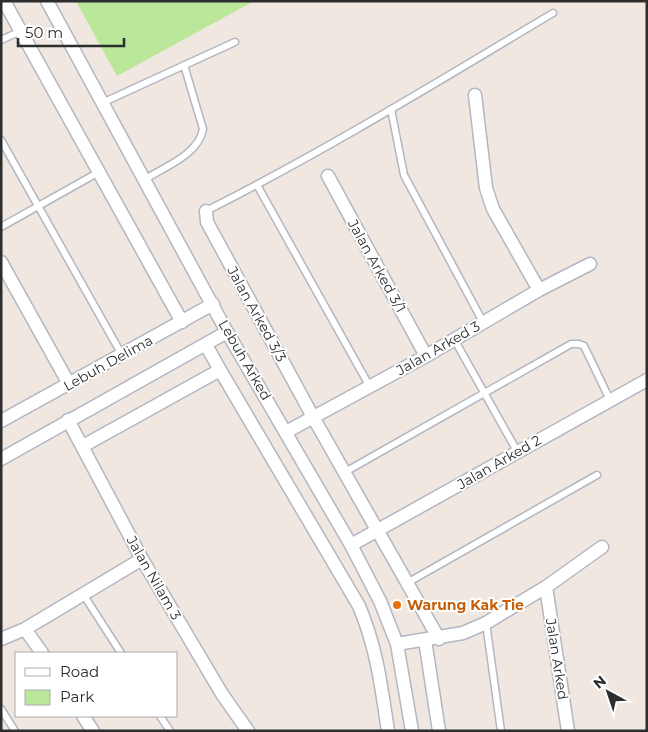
<svg xmlns="http://www.w3.org/2000/svg" width="648" height="732" font-family="Montserrat,sans-serif">
<style>
.green{fill:#bbe79b}
.lines{fill:none;stroke-linecap:round;stroke-linejoin:round}
.service-casing{stroke:#b3b7c1;stroke-width:9}
.minor-casing{stroke:#b3b7c1;stroke-width:15}
.service{stroke:#fff;stroke-width:6}
.minor{stroke:#fff;stroke-width:12}
.food-dot{fill:#e8710a;stroke:#fff;stroke-width:2}
.labels{text-anchor:middle;stroke-width:4;stroke-linejoin:round;paint-order:stroke}
.street-label{font-size:14px;fill:#2d2d2d;stroke:#fff}
.food-label{font-size:14px;font-weight:bold;fill:#c56008;stroke:#fff;text-anchor:start}
</style>
<rect width="100%" height="100%" fill="#efe7e0"/>
<path class="green" d="M 76,1 L 254,1 L 117,76 Z"/>
<g class="lines">
<g class="service-casing">
<path id="service" d="M 1,40 L 21,31
M 102,103 L 235,42
M 391,109 L 404,175 L 483,322
M 1,140 L 122,355
M 145,179 C 165,167 199,154 203,129 L 184,65
M 257,185 L 370,387
M 206,211 C 325,151 439,81 553,13
M 1,227 L 99,172
M 454,339 L 517,451
M 345,472 L 571,344 L 579,344 L 584,346 L 610,400
M 407,583 L 597,475
M 83,594 L 121,653
M 486,623 L 501,731
M 1,709 L 15,731
M 160,716 L 170,731"/>
</g>
<g class="minor-casing">
<path id="minor" d="M 4,1 L 182,322
M 47,1 L 227,332 L 351,545 L 380,601 L 397,644 L 412,731
M 475,95 L 486,188 L 493,209 L 539,290
M 328,176 L 426,356
M 206,211 L 207,222 L 313,417 L 439,639
M 1,262 L 69,384
M 206,345 L 220,370
M 68,420 L 142,559 L 222,694 L 248,731
M 1,421 L 213,304
M 286,432 L 426,356 L 539,290 L 590,264
M 83,446 L 220,370 L 359,606 C 377,649 381,685 388,731
M 1,459 L 227,332
M 351,545 L 647,380
M 546,587 L 568,731
M 25,629 L 42,653
M 1,639 L 25,629 L 142,559
M 425,640 L 439,731
M 397,644 L 463,633 L 486,623 L 546,587 L 602,547
M 83,716 L 93,731"/>
</g>
<use href="#service" class="service"/>
<use href="#minor" class="minor"/>
</g>
<circle class="food-dot" cx="397" cy="605" r="5"/>
<g class="labels">
<g class="street-label">
<text transform="translate(377 266) rotate(61)" y="5">Jalan Arked 3/1</text>
<text transform="translate(257 314) rotate(61)" y="5">Jalan Arked 3/3</text>
<text transform="translate(438 348) rotate(-30)" y="5">Jalan Arked 3</text>
<text transform="translate(245 360) rotate(60)" y="5">Lebuh Arked</text>
<text transform="translate(108 363) rotate(-29)" y="5">Lebuh Delima</text>
<text transform="translate(499 462) rotate(-30)" y="5">Jalan Arked 2</text>
<text transform="translate(154 578) rotate(60)" y="5">Jalan Nilam 3</text>
<text transform="translate(557 659) rotate(81)" y="5">Jalan Arked</text>
</g>
<g class="food-label">
<text x="407" y="610">Warung Kak Tie</text>
</g>
</g>
<rect width="648" height="732" fill="none" stroke="#2d2d2d" stroke-width="5"/>
<rect x="15" y="652" width="162" height="65" fill="#ffffff" stroke="#ababab"/>
<rect x="25" y="668" width="25" height="8" fill="#ffffff" stroke="#ababab"/>
<text x="60" y="677" font-size="15" fill="#2d2d2d">Road</text>
<rect x="25" y="690" width="25" height="15" fill="#bbe79b" stroke="#ababab"/>
<text x="60" y="702" font-size="15" fill="#2d2d2d">Park</text>
<g transform="translate(608 692) rotate(320)" stroke="#ffffff" stroke-width="4" paint-order="stroke">
<path d="M0-4L9 19L0 12L-9 19Z" fill="#2d2d2d"/>
<text y="-8" font-size="14" font-weight="bold" text-anchor="middle" fill="#2d2d2d">N</text>
</g>
<path d="M18 38v8h106v-8" fill="none" stroke="#2d2d2d" stroke-width="2.5"/>
<text x="25" y="38" font-size="15" fill="#2d2d2d" stroke="#ffffff" stroke-width="4" paint-order="stroke">50 m</text>
</svg>
